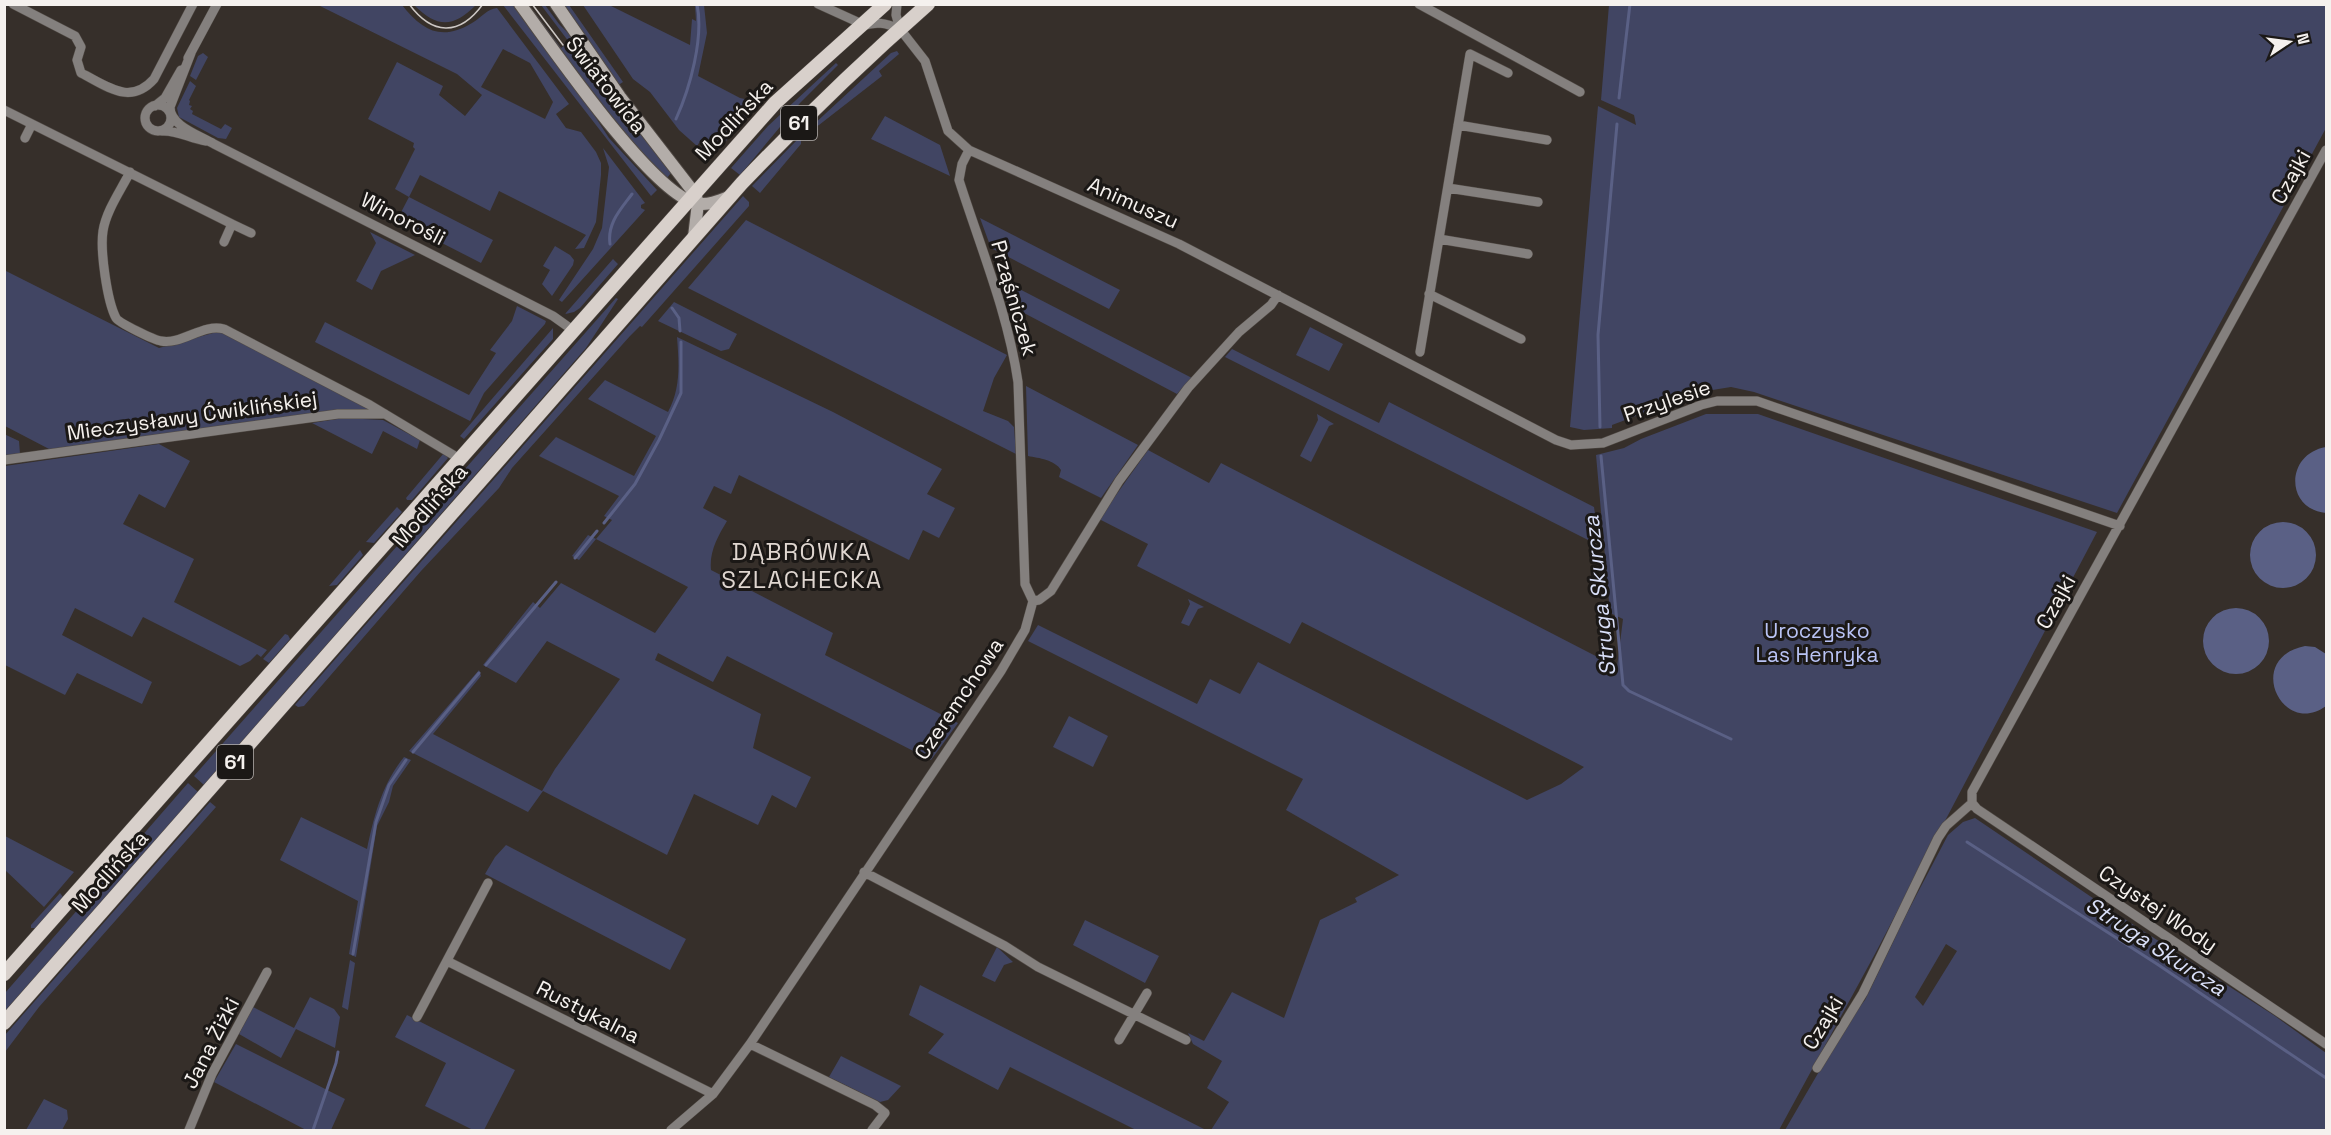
<svg xmlns="http://www.w3.org/2000/svg" width="2331" height="1135" font-family="'Space Grotesk',sans-serif">
<style>
.green{fill:#414563;fill-rule:evenodd}
.water{fill:#5a6085}
.lines{fill:none;stroke-linecap:round;stroke-linejoin:round}
.stream{stroke:#5a6085;stroke-width:3}
.street-casing{stroke:#514a45;stroke-width:10}
.secondary-casing{stroke:#514a45;stroke-width:14}
.primary-casing{stroke:#514a45;stroke-width:15}
.street{stroke:#84807e;stroke-width:9}
.secondary{stroke:#b3ada9;stroke-width:12}
.primary{stroke:#d8d0cb;stroke-width:14}
.tram{stroke:#ccc7c4;stroke-width:1.5}
.labels{text-anchor:middle;stroke-width:6;stroke-linejoin:round;paint-order:stroke}
.shield{fill:#1b1816;stroke:#b4b0ad;stroke-width:1.5}
.shield-label{font-size:20px;font-weight:bold;fill:#f5f1ee}
.street-label{font-size:21px;fill:#f5f1ee;stroke:#1b1816}
.park-label{font-size:21px;fill:#b9c3f5;stroke:#1b1816}
.water-label{font-size:22px;font-style:italic;fill:#d9dff8;stroke:#1b1816}
.quarter-label{font-size:24px;letter-spacing:1.5px;fill:#dfd6d0;stroke:#1b1816}
</style>
<rect width="100%" height="100%" fill="#362f2a"/>
<path class="green" d="M 318,5 L 402,5 C 422,30 441,42 472,23 C 481,18 487,9 497,8 L 569,104 L 556,114 L 566,128 L 581,132 L 596,152 L 601,163 L 601,175 L 596,222 L 584,248 L 575,249 L 586,235 L 499,191 L 490,211 L 420,175 L 409,197 L 493,240 L 481,263 L 397,220 L 409,197 L 395,189 L 415,149 L 413,147 L 414,143 L 368,119 L 397,62 L 443,86 L 439,95 L 465,116 L 482,95 L 457,74 ZM 503,49 L 530,63 L 553,102 L 545,119 L 481,87 Z
M 414,5 L 476,5 C 453,28 437,28 414,5 Z
M 503,5 L 513,5 L 577,89 L 609,138 L 657,190 L 651,196 Z
M 526,5 L 529,5 L 561,48 L 569,42 L 541,5 L 545,5 L 559,24 L 574,39 L 624,111 L 671,173 L 667,178 L 631,141 Z
M 563,5 L 569,5 L 623,82 L 620,84 L 618,84 Z
M 583,5 L 609,5 L 690,45 L 692,19 L 696,21 L 695,5 L 704,5 L 707,33 L 698,76 L 740,98 L 749,100 L 707,148 L 701,149 L 702,144 L 699,143 L 697,146 L 679,130 L 650,92 L 633,79 Z
M 1609,5 L 2326,5 L 2326,128 L 2117,513 L 1754,392 L 1731,387 L 1700,392 L 1612,425 L 1612,428 L 1584,430 L 1570,427 L 1598,106 L 1636,125 L 1634,115 L 1601,100 Z
M 897,51 L 899,54 L 879,71 L 882,76 L 819,125 L 812,129 L 812,126 L 891,53 Z
M 203,53 L 208,57 L 196,80 L 190,76 L 198,56 Z
M 836,63 L 838,65 L 800,103 L 740,175 L 731,168 L 768,126 Z
M 190,81 L 196,86 L 189,100 L 190,101 L 189,105 L 192,106 L 190,109 L 193,111 L 192,114 L 221,129 L 225,124 L 232,128 L 226,139 L 218,138 L 179,117 L 177,108 Z
M 761,94 L 765,98 L 715,153 L 710,149 Z
M 885,116 L 940,145 L 950,176 L 871,139 Z
M 798,139 L 801,140 L 801,144 L 760,193 L 752,186 Z
M 603,148 L 645,203 L 641,205 L 641,208 L 645,210 L 562,302 L 559,300 L 593,249 L 602,228 L 609,167 Z
M 743,196 L 749,202 L 749,206 L 642,327 L 640,326 L 630,336 L 512,468 L 499,488 L 421,571 L 304,706 L 298,707 L 295,705 Z
M 980,218 L 1120,290 L 1109,309 L 991,248 Z
M 746,220 L 1007,355 L 994,378 L 983,411 L 1008,421 L 1014,427 L 1016,454 L 688,288 Z
M 370,232 L 415,255 L 381,271 L 372,290 L 356,281 L 376,243 Z
M 555,246 L 570,255 L 574,260 L 573,265 L 552,296 L 542,284 L 550,270 L 543,266 Z
M 613,259 L 618,264 L 580,308 L 574,312 L 565,314 Z
M 4,270 L 159,348 L 220,331 L 371,410 L 51,450 L 5,426 Z
M 1002,280 L 1192,378 L 1177,394 L 1007,304 Z
M 616,298 L 618,299 L 586,348 L 204,785 L 194,776 Z
M 674,302 L 737,334 L 729,349 L 721,351 L 658,321 Z
M 517,306 L 546,321 L 545,324 L 484,393 L 470,421 L 315,342 L 325,322 L 469,395 L 496,353 L 490,350 L 512,321 Z
M 1310,327 L 1343,344 L 1329,371 L 1296,355 Z
M 553,328 L 553,339 L 464,439 L 460,436 Z
M 677,337 L 833,412 L 942,469 L 927,494 L 955,508 L 939,538 L 923,530 L 909,560 L 739,475 L 731,494 L 714,486 L 703,508 L 727,521 C 718,536 709,552 711,570 L 833,633 L 825,655 L 958,723 L 931,760 L 727,656 L 713,682 L 658,653 L 655,660 L 761,714 L 753,748 L 811,777 L 796,808 L 772,795 L 758,825 L 694,794 L 667,855 L 543,791 L 528,812 L 409,751 L 479,670 L 481,676 L 433,734 L 542,791 L 555,769 L 620,679 L 547,641 L 516,683 L 483,665 L 533,602 L 540,608 L 561,583 L 655,633 L 688,587 L 596,539 L 579,560 L 572,556 L 588,535 L 596,539 L 612,520 L 604,516 L 619,496 L 539,456 L 556,437 L 634,476 L 656,436 L 588,399 L 605,380 L 668,412 C 681,388 679,364 677,337 Z
M 1232,349 L 1379,423 L 1389,402 L 1594,507 L 1598,534 L 1596,544 L 1225,357 Z
M 1026,386 L 1138,445 L 1101,498 L 1059,477 L 1061,470 C 1055,460 1039,458 1028,456 Z
M 1317,414 L 1334,424 L 1329,426 L 1311,462 L 1300,456 L 1318,420 Z
M 1706,414 L 1758,414 L 2097,532 L 1876,952 L 1779,1130 L 1211,1130 L 1229,1102 L 1207,1088 L 1222,1061 L 1193,1044 L 1188,1033 L 1204,1041 L 1232,992 L 1284,1018 L 1320,920 L 1357,902 L 1355,898 L 1399,875 L 1286,810 L 1303,779 L 1028,641 L 1038,625 L 1197,704 L 1210,679 L 1240,694 L 1258,662 L 1527,800 L 1561,784 L 1584,767 L 1302,622 L 1290,644 L 1137,566 L 1148,544 L 1099,519 L 1148,450 L 1209,483 L 1221,463 L 1617,667 L 1623,619 L 1610,613 L 1596,455 L 1624,448 L 1641,439 Z
M 343,418 L 383,420 L 420,440 L 417,449 L 383,431 L 372,454 L 312,423 Z
M 4,434 L 19,441 L 20,454 L 5,456 Z
M 159,444 L 190,461 L 165,508 L 139,494 L 123,524 L 194,559 L 174,602 L 267,650 L 261,657 L 257,654 L 250,661 L 240,666 L 143,617 L 132,637 L 75,608 L 62,635 L 152,682 L 142,704 L 77,673 L 65,695 L 5,665 L 5,466 Z
M 444,453 L 448,458 L 412,500 L 407,500 L 406,498 Z
M 397,507 L 402,512 L 374,543 L 366,542 Z
M 360,550 L 363,555 L 337,585 L 329,586 Z
M 1188,599 L 1204,607 L 1198,609 L 1189,626 L 1181,623 L 1190,604 Z
M 285,634 L 288,635 L 290,639 L 269,663 L 263,659 Z
M 1069,716 L 1108,736 L 1093,767 L 1053,747 Z
M 404,757 L 411,760 L 393,786 L 389,802 L 377,826 L 356,957 L 349,954 L 358,901 L 280,860 L 301,817 L 367,849 C 374,816 382,784 404,757 Z
M 188,783 L 198,792 L 5,1011 L 5,993 Z
M 210,802 L 216,807 L 39,1007 L 5,1052 L 5,1035 Z
M 1975,818 L 2109,909 L 2275,1016 L 2326,1053 L 2326,1130 L 1785,1130 L 1849,1020 L 1865,1000 L 1907,913 L 1948,835 L 1963,822 ZM 1946,944 L 1957,951 L 1923,1006 L 1915,997 Z
M 5,836 L 74,872 L 44,907 L 5,870 Z
M 506,845 L 686,939 L 670,970 L 485,874 L 495,857 Z
M 60,893 L 63,897 L 36,928 L 31,928 L 31,925 Z
M 1085,920 L 1159,956 L 1145,983 L 1073,945 Z
M 997,947 L 1013,962 L 1004,965 L 995,982 L 982,976 Z
M 350,960 L 355,963 L 348,1010 L 342,1007 Z
M 920,985 L 1206,1130 L 1136,1130 L 1010,1067 L 998,1090 L 928,1053 L 944,1034 L 909,1015 Z
M 310,997 L 334,1009 L 340,1017 L 335,1048 L 296,1029 L 281,1058 L 239,1034 L 253,1007 L 294,1028 Z
M 407,1015 L 515,1070 L 484,1130 L 473,1130 L 425,1106 L 446,1063 L 395,1037 Z
M 236,1044 L 345,1099 L 331,1130 L 306,1130 L 214,1082 Z
M 841,1056 L 901,1086 L 888,1100 L 880,1102 L 829,1077 Z
M 44,1099 L 67,1110 L 68,1119 L 62,1130 L 26,1130 Z"/>
<path class="water" d="M 2326,447 L 2326,513 C 2285,509 2285,454 2326,447 Z
M2250 555a33 33 0 1 1 66 0a33 33 0 1 1-66 0Z
M2203 641a33 33 0 1 1 66 0a33 33 0 1 1-66 0Z
M 2305,646 L 2315,647 L 2326,654 L 2326,706 C 2282,738 2244,658 2305,646 Z"/>
<g class="lines">
<path class="stream" d="M 1619,98 L 1630,4
M 676,119 C 690,88 704,38 697,4
M 714,151 L 760,99
M 610,244 C 607,223 621,209 632,194
M 672,308 L 679,318 L 680,331
M 1600,427 L 1598,335 L 1617,124
M 1601,456 L 1623,685 L 1629,691 L 1731,739
M 604,523 L 635,484 L 659,440 L 681,393 L 681,342
M 575,558 L 597,531
M 486,665 L 556,582
M 413,752 L 479,673
M 1967,842 L 2157,964 L 2326,1078
M 353,954 L 376,822 L 389,785 L 406,760
M 313,1130 L 336,1063 L 338,1052"/>
<g class="street-casing">
<path id="street" d="M 13,4 L 75,36 L 81,47 L 77,60 L 81,73 C 107,86 130,106 154,79 L 193,4
M 818,4 L 862,24
M 897,4 L 896,15 L 900,29 L 925,61 L 948,131 L 969,150 L 1179,244 L 1556,440 L 1571,445 L 1603,443 L 1701,405 L 1717,401 L 1757,401 L 2120,526
M 1419,4 L 1580,92
M 862,26 C 876,21 886,23 900,29
M 191,53 L 170,107 C 170,126 199,135 214,144 L 553,316 L 574,331
M 188,58 L 217,4
M145 118a13 13 0 1 1 26 0a13 13 0 1 1-26 0Z
M 155,106 L 165,98 L 181,70
M 4,110 L 232,224
M 1458,125 L 1547,140
M 162,131 C 177,130 191,139 206,141
M 25,138 L 32,124
M 969,150 L 962,164 L 959,180 C 980,246 1008,313 1018,382 L 1025,584 L 1033,601
M 130,172 C 121,190 106,211 103,231 C 100,250 107,301 116,318 C 119,323 154,340 161,341 C 182,345 203,323 224,329 L 370,405 L 460,459
M 1448,188 L 1538,202
M 1439,239 L 1528,254
M 224,242 L 232,224 L 251,233
M 1429,294 L 1521,339
M 1420,352 L 1470,54 L 1508,73
M 4,460 L 338,414 L 385,414
M 1033,601 L 1039,600 L 1051,591 L 1119,481 L 1188,388 L 1239,332 L 1271,305 L 1278,295
M 1972,803 L 1972,792 L 2326,150
M 1972,803 L 1977,809 L 2326,1044
M 864,872 L 1005,946 L 1038,967 L 1186,1040
M 447,961 L 713,1094
M 417,1017 L 488,883
M 1119,1040 L 1147,993
M 750,1044 L 875,1105 L 885,1113 L 872,1130
M 1817,1068 L 1863,993 L 1938,838 L 1946,826 L 1972,803
M 189,1130 L 212,1074 L 267,972
M 671,1130 L 713,1094 L 750,1044 L 1001,671 L 1025,630 L 1033,601"/>
</g>
<g class="secondary-casing">
<path id="secondary" d="M 520,4 C 551,46 650,191 695,203 C 707,206 719,201 731,196
M 556,4 L 620,97 L 695,194 L 698,203 L 694,237"/>
</g>
<g class="primary-casing">
<path id="primary" d="M 4,974 L 775,103 L 885,4
M 4,1023 L 742,183 C 802,120 863,61 928,4"/>
</g>
<use href="#street" class="street"/>
<use href="#secondary" class="secondary"/>
<use href="#primary" class="primary"/>
<path class="tram" d="M 409,4 C 432,35 459,37 483,4
M 532,4 L 563,45"/>
</g>
<g class="labels">
<g class="shield">
<rect x="781" y="106" width="36" height="34" rx="4.5"/>
<rect x="217" y="745" width="36" height="34" rx="4.5"/>
</g>
<g class="shield-label">
<text x="799" y="130">61</text>
<text x="235" y="769">61</text>
</g>
<g class="street-label">
<text transform="translate(606 85) rotate(52)" y="7">Światowida</text>
<text transform="translate(734 120) rotate(-47)" y="7">Modlińska</text>
<text transform="translate(2291 177) rotate(-61)" y="7">Czajki</text>
<text transform="translate(1133 203) rotate(24)" y="7">Animuszu</text>
<text transform="translate(403 219) rotate(27)" y="7">Winorośli</text>
<text transform="translate(1014 298) rotate(74)" y="7">Prząśniczek</text>
<text transform="translate(1667 401) rotate(-19)" y="7">Przylesie</text>
<text transform="translate(192 416) rotate(-8)" y="7">Mieczysławy Ćwiklińskiej</text>
<text transform="translate(430 506) rotate(-49)" y="7">Modlińska</text>
<text transform="translate(2056 602) rotate(-61)" y="7">Czajki</text>
<text transform="translate(959 699) rotate(-56)" y="7">Czeremchowa</text>
<text transform="translate(110 872) rotate(-48)" y="7">Modlińska</text>
<text transform="translate(2158 909) rotate(34)" y="7">Czystej Wody</text>
<text transform="translate(588 1012) rotate(27)" y="7">Rustykalna</text>
<text transform="translate(1823 1023) rotate(-59)" y="7">Czajki</text>
<text transform="translate(211 1043) rotate(-63)" y="7">Jana Żiżki</text>
</g>
<g class="park-label">
<text x="1817" y="638">Uroczysko<tspan x="1817" dy="24">Las Henryka</tspan></text>
</g>
<g class="water-label">
<text transform="translate(1599 596) rotate(-96)" y="8">Struga Skurcza</text>
<text transform="translate(2156 946) rotate(33)" y="8">Struga Skurcza</text>
</g>
<g class="quarter-label">
<text x="802" y="560">DĄBRÓWKA<tspan x="802" dy="28">SZLACHECKA</tspan></text>
</g>
</g>
<rect width="2331" height="1135" fill="none" stroke="#f5f1ee" stroke-width="12"/>
<g transform="translate(2289 42) rotate(77)" stroke="#1b1816" stroke-width="4.5" paint-order="stroke">
<path d="M0-4.5L10 22L0 15L-10 22Z" fill="#f5f1ee"/>
<text y="-9" font-size="16" font-weight="bold" text-anchor="middle" fill="#f5f1ee">N</text>
</g>
</svg>
